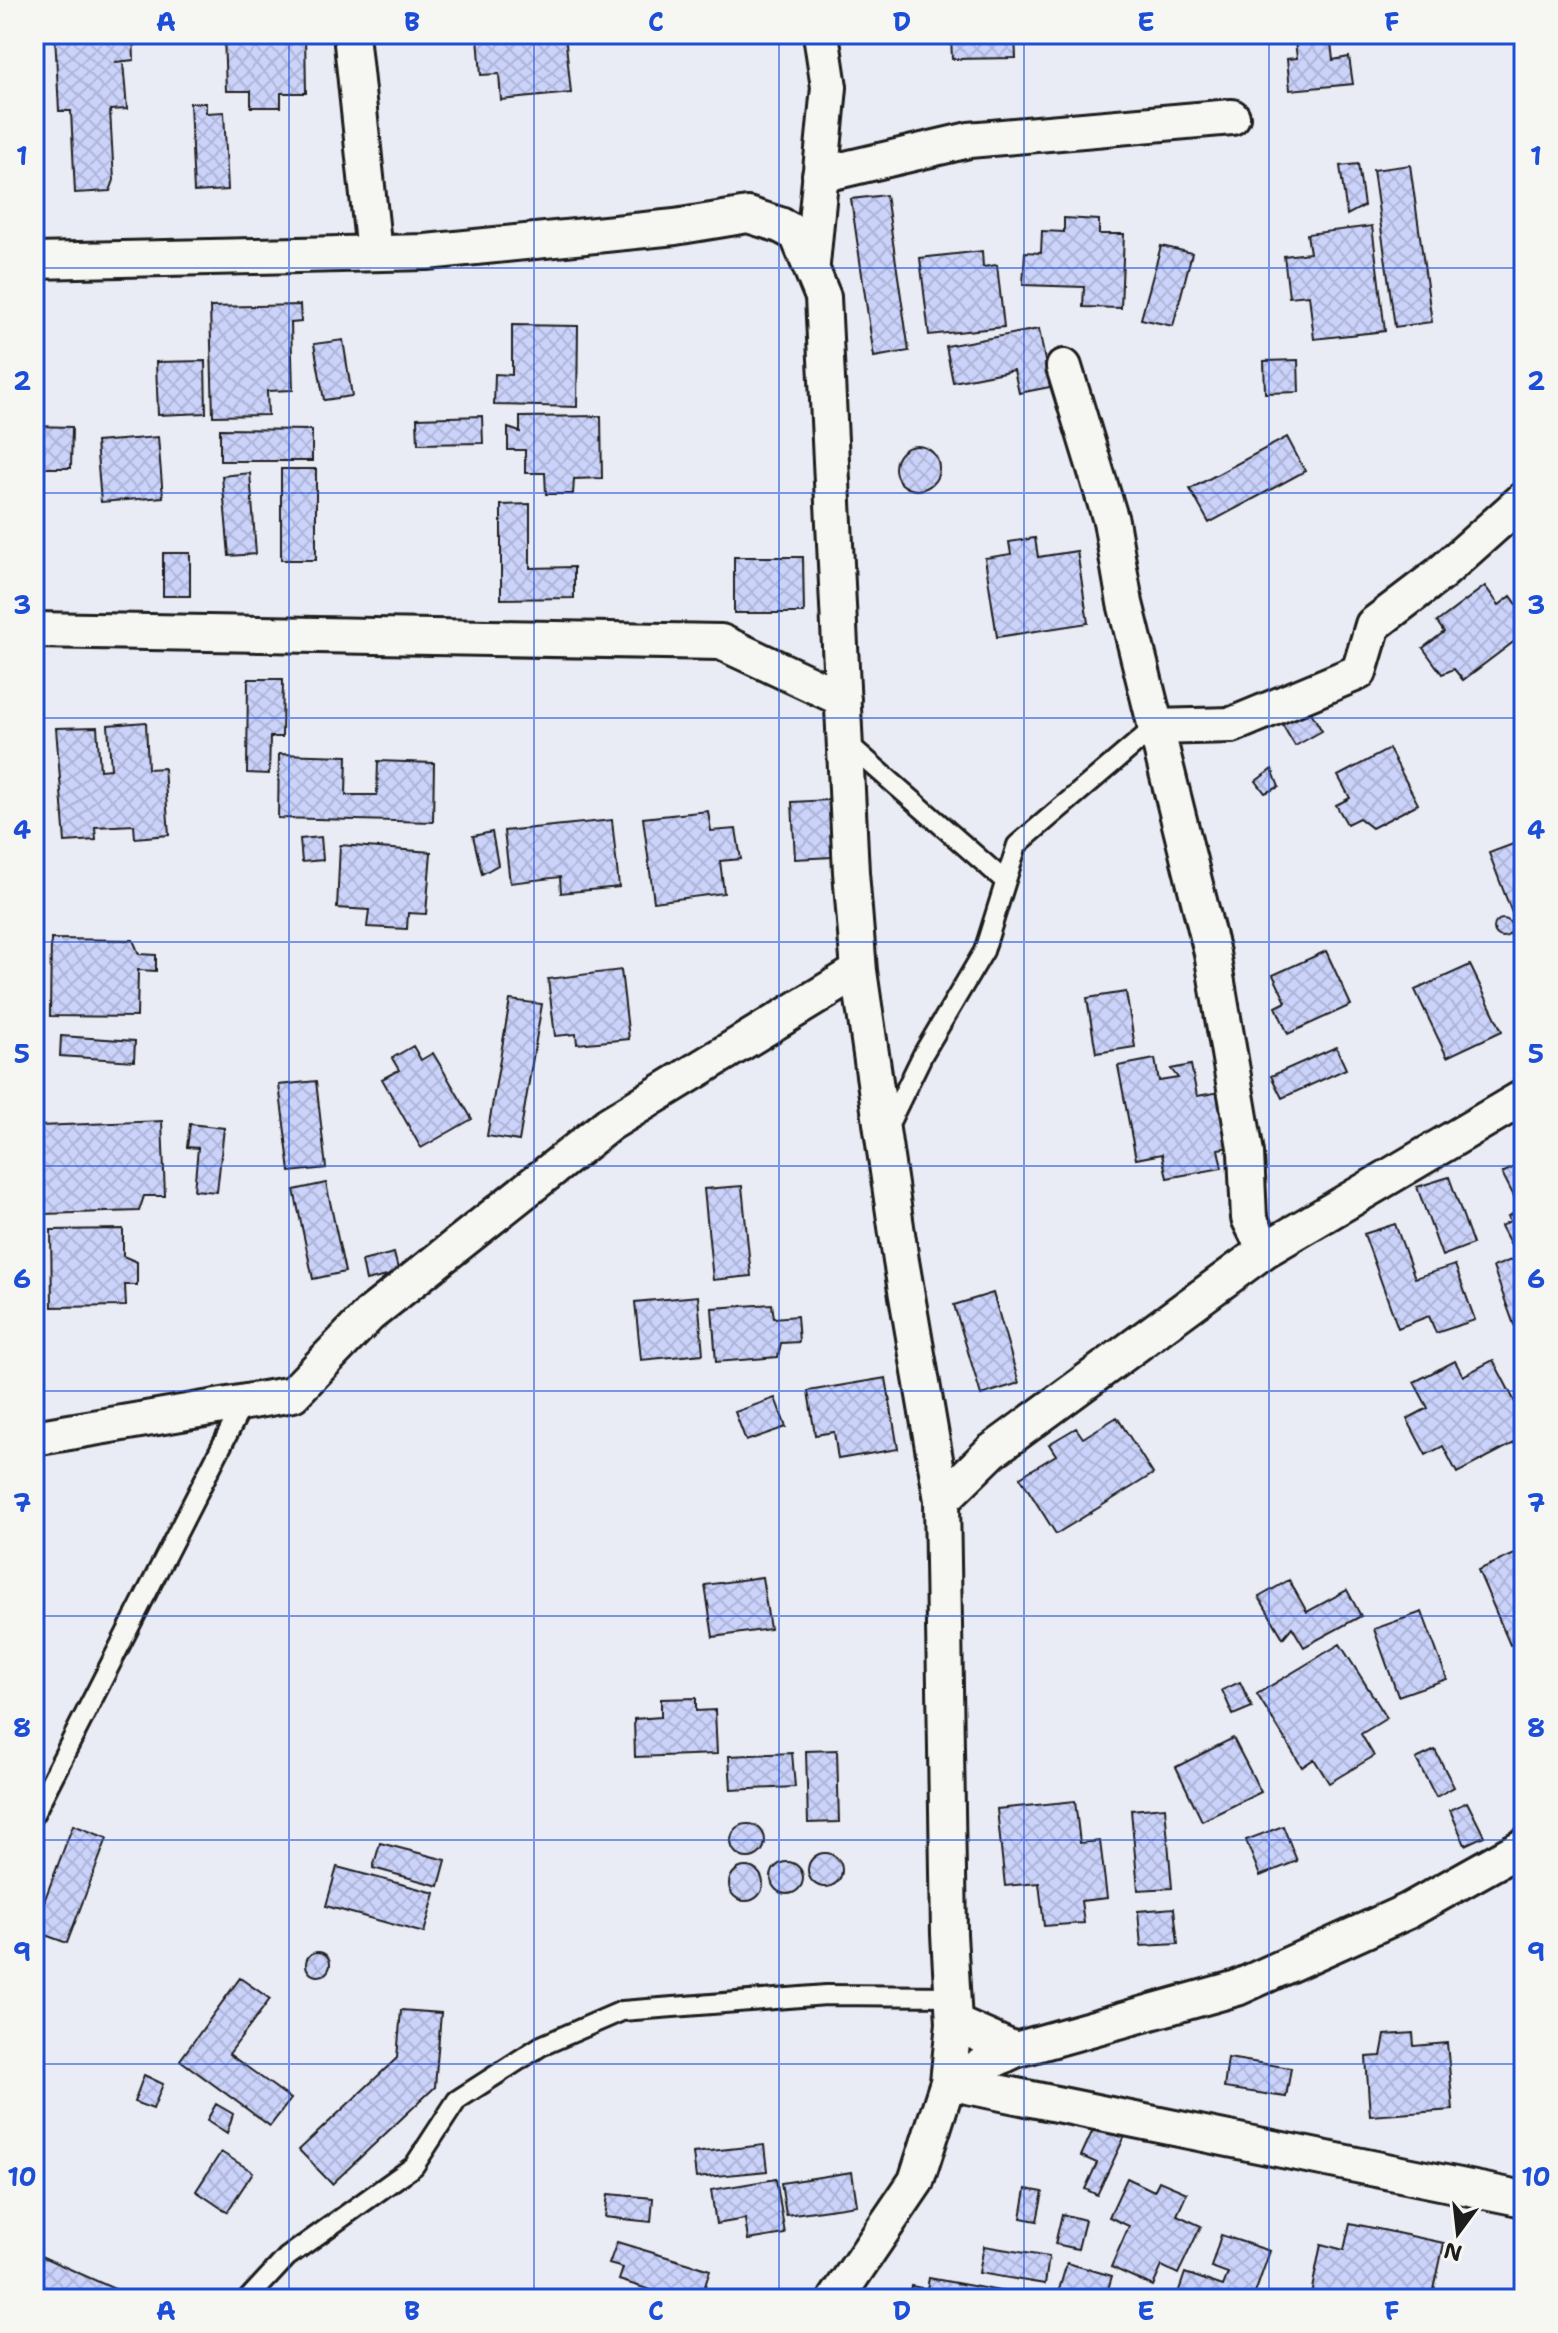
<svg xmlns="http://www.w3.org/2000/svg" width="1558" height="2333" font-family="'Shantell Sans',sans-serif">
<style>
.building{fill:url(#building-cross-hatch);stroke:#1c1c1c;stroke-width:2}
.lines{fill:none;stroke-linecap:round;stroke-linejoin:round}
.service-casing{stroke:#1c1c1c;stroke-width:24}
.minor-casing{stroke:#1c1c1c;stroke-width:40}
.service{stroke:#f6f6f2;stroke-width:18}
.minor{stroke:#f6f6f2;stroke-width:34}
.grid{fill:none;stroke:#1d4ed8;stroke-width:2;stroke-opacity:0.55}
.neatline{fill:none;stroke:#1d4ed8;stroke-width:3}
.grid-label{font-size:26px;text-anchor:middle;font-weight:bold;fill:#1d4ed8}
</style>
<defs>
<pattern id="building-cross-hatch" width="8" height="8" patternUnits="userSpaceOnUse" patternTransform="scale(2)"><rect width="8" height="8" fill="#cbd3fb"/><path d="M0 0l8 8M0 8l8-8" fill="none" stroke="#aeb5d7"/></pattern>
</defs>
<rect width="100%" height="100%" fill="#e9ecf5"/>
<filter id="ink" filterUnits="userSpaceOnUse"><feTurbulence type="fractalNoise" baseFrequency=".0125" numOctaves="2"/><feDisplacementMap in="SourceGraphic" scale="16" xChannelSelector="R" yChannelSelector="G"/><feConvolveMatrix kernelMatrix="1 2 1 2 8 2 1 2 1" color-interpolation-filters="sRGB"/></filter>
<g filter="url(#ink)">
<path class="building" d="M 55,34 L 133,34 L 134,60 L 115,62 L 123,62 L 127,109 L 110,110 L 114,180 L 110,191 L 75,193 L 71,111 L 59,111 Z
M 224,34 L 305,34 L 306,93 L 281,93 L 281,107 L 251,107 L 251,91 L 226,91 Z
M 499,34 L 565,34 L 571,93 L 501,100 L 499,74 L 481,75 L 478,37 Z
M 932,34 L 1015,34 L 1016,58 L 952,59 L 951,36 L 932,36 Z
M 1294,34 L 1330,34 L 1333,60 L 1349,57 L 1353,84 L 1290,90 L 1287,59 L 1297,58 Z
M 190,103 L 206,103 L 206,113 L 224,112 L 228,190 L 194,192 Z
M 1358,164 L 1364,206 L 1347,215 L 1340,166 Z
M 1410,165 L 1432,322 L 1395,327 L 1373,170 Z
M 886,195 L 909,351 L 874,357 L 851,199 Z
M 1064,218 L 1099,220 L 1099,234 L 1124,234 L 1121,308 L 1083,307 L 1084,287 L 1023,285 L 1025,252 L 1041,253 L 1042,231 L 1064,232 Z
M 1372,226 L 1385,331 L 1314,339 L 1309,295 L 1289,297 L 1284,256 L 1310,253 L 1307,234 Z
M 1161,246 L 1192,253 L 1173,326 L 1141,319 Z
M 982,251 L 983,267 L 997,265 L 1004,327 L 929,335 L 920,258 Z
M 300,305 L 301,322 L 291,323 L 293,390 L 267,391 L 268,415 L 213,416 L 210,307 Z
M 512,325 L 578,326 L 577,407 L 494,405 L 495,374 L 512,375 Z
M 1039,329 L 1050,387 L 1019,393 L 1014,370 L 953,382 L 946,346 Z
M 343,340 L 352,396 L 324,400 L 314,344 Z
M 1298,360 L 1299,392 L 1265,393 L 1264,361 Z
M 205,361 L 206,413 L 158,415 L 156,362 Z
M 482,416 L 483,443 L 418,444 L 417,418 Z
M 601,416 L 602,478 L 574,479 L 573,494 L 546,494 L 545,473 L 525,473 L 525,450 L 508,450 L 508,428 L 520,432 L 520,417 Z
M 34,426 L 72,427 L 71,468 L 43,468 L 42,506 L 34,506 Z
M 220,429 L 312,430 L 312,461 L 220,461 Z
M 158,437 L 163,497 L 101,502 L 96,442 Z
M 1287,437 L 1305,471 L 1209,523 L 1190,489 Z
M895 468a22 22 0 1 1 44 0a22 22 0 1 1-44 0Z
M 281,469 L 316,469 L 316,560 L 281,560 Z
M 250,473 L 256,554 L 229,556 L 222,476 Z
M 530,504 L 530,568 L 574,567 L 574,598 L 501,599 L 501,505 Z
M 1035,538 L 1038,557 L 1077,551 L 1088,623 L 997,637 L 985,558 L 1011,554 L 1009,542 Z
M 163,553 L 190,553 L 190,596 L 163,596 Z
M 734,557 L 803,557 L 804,613 L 734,613 Z
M 1485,586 L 1499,605 L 1511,596 L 1524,614 L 1524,634 L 1463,680 L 1454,669 L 1442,674 L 1423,648 L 1444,632 L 1437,622 Z
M 248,679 L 283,679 L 282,737 L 270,737 L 269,774 L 247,773 Z
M 1306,704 L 1322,731 L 1295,746 L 1279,719 Z
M 146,722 L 148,769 L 164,768 L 169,835 L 135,838 L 134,825 L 95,827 L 96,840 L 65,842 L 56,728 L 97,727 L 100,770 L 111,769 L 108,725 Z
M 1389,749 L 1418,804 L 1372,828 L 1359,818 L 1347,824 L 1336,805 L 1350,798 L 1338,776 Z
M 279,754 L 347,756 L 346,795 L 377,795 L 378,761 L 434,763 L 433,822 L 278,818 Z
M 1272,769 L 1279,787 L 1265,793 L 1256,781 Z
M 829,800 L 832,857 L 795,859 L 792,802 Z
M 708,811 L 711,831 L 736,829 L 741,859 L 720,861 L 724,893 L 654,902 L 643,818 Z
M 612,820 L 619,887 L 561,893 L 560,877 L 510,883 L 504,831 Z
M 492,832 L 498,865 L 482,874 L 473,836 Z
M 321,837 L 323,860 L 302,862 L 300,839 Z
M 1524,840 L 1524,908 L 1512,913 L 1489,853 Z
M 340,845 L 431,852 L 426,914 L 408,913 L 407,929 L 367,927 L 369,910 L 337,908 Z
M1494 928a9 9 0 1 1 18 0a9 9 0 1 1-18 0Z
M 51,939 L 133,940 L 139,954 L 156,955 L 156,971 L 138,970 L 137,1017 L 50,1016 Z
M 1326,951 L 1351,1005 L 1288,1034 L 1276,1007 L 1286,1002 L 1273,975 Z
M 1470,965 L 1502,1031 L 1447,1057 L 1415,990 Z
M 621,970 L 629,1039 L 577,1044 L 576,1034 L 555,1036 L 548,979 Z
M 1126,992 L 1135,1047 L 1096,1053 L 1087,998 Z
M 510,1000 L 542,1004 L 519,1141 L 487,1136 Z
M 61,1036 L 135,1041 L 134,1061 L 60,1056 Z
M 413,1046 L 421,1060 L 433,1053 L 472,1119 L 421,1148 L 382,1079 L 399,1070 L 392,1058 Z
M 1336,1047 L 1346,1069 L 1282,1098 L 1271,1076 Z
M 1155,1059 L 1159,1081 L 1178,1078 L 1171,1069 L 1191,1065 L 1197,1096 L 1226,1091 L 1236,1146 L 1218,1149 L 1222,1168 L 1167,1178 L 1162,1154 L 1136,1159 L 1118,1066 Z
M 316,1081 L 326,1168 L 290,1172 L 279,1085 Z
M 162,1121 L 165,1196 L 144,1196 L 139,1211 L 44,1214 L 40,1126 Z
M 190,1124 L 224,1128 L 217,1192 L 194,1190 L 198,1148 L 187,1147 Z
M 1524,1162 L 1524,1244 L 1513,1249 L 1501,1226 L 1510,1221 L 1508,1216 L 1521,1210 L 1502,1173 Z
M 1449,1177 L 1473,1244 L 1442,1256 L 1417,1187 Z
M 326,1183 L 345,1272 L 313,1279 L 294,1190 Z
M 742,1186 L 751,1276 L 713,1280 L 704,1189 Z
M 1395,1224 L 1415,1278 L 1455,1265 L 1475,1320 L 1436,1333 L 1429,1316 L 1398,1328 L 1364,1234 Z
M 123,1229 L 123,1256 L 137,1262 L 137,1285 L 125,1285 L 126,1306 L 52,1307 L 51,1230 Z
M 394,1253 L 399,1273 L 366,1281 L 362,1261 Z
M 1524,1255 L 1524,1321 L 1514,1325 L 1493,1267 Z
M 993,1293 L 1019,1383 L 981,1395 L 954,1305 Z
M 698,1296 L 703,1354 L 641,1360 L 635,1302 Z
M 772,1304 L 774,1318 L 797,1316 L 799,1342 L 781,1343 L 778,1357 L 716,1362 L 712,1308 Z
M 37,1332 L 40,1373 L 34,1373 L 34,1333 Z
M 1493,1360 L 1524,1419 L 1524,1438 L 1457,1473 L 1443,1446 L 1426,1455 L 1407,1419 L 1428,1408 L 1414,1382 L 1455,1361 L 1463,1376 Z
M 886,1378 L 898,1449 L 838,1459 L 834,1432 L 815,1435 L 808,1391 Z
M 775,1398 L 786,1427 L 746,1441 L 735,1412 Z
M 1117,1417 L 1153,1474 L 1056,1534 L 1020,1477 L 1056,1455 L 1049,1444 L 1076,1428 L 1083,1438 Z
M 1524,1550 L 1524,1639 L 1510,1645 L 1478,1570 Z
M 762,1577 L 770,1629 L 713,1637 L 705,1585 Z
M 1289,1580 L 1307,1612 L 1347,1590 L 1361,1616 L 1304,1647 L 1292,1627 L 1283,1638 L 1259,1597 Z
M 1422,1612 L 1447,1679 L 1398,1696 L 1374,1629 Z
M 1340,1644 L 1387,1718 L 1361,1734 L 1374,1756 L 1329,1783 L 1314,1759 L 1302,1767 L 1257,1694 Z
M 1240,1682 L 1252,1707 L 1233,1715 L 1222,1690 Z
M 696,1698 L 696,1711 L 715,1710 L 717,1754 L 635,1757 L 634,1719 L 661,1717 L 661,1699 Z
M 1233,1738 L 1261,1792 L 1202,1821 L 1176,1767 Z
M 837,1750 L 839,1822 L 808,1823 L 806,1751 Z
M 1435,1750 L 1454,1787 L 1436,1797 L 1416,1759 Z
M 792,1753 L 795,1787 L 731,1790 L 729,1756 Z
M 1075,1801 L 1080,1843 L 1100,1841 L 1107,1898 L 1081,1901 L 1084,1923 L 1044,1926 L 1039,1883 L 1005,1886 L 997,1809 Z
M 1467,1802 L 1484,1836 L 1465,1845 L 1450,1810 Z
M 1165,1807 L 1172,1888 L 1138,1890 L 1131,1810 Z
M731 1841a17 17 0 1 1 34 0a17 17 0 1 1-34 0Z
M 73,1825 L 107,1838 L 67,1943 L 34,1931 L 34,1928 Z
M 1283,1826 L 1297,1861 L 1260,1876 L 1246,1840 Z
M 380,1843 L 446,1860 L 439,1886 L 373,1868 Z
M808 1870a17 17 0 1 1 34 0a17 17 0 1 1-34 0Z
M771 1878a16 16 0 1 1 32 0a16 16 0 1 1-32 0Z
M 337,1867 L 435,1893 L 424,1933 L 326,1906 Z
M729 1884a17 17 0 1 1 34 0a17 17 0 1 1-34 0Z
M 1174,1908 L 1178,1944 L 1141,1946 L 1138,1911 Z
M306 1964a12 12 0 1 1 24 0a12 12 0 1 1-24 0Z
M 240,1978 L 270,1999 L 229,2054 L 291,2099 L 270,2126 L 180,2060 Z
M 401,2010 L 441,2013 L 435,2087 L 332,2184 L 299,2150 L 397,2058 Z
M 1413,2033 L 1414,2046 L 1447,2043 L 1453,2110 L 1370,2116 L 1366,2057 L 1381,2056 L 1385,2035 Z
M 1228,2058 L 1291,2068 L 1286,2097 L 1224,2088 Z
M 144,2075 L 163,2084 L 153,2109 L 134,2102 Z
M 216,2104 L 233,2114 L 227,2133 L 207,2120 Z
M 1097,2121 L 1126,2134 L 1097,2195 L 1085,2189 L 1097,2163 L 1081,2156 Z
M 764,2145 L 767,2171 L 696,2178 L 693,2153 Z
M 221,2152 L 253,2172 L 227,2212 L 196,2191 Z
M 852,2172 L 857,2205 L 786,2215 L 781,2183 Z
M 1127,2178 L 1154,2191 L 1159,2181 L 1187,2193 L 1177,2215 L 1201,2226 L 1178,2274 L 1162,2266 L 1153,2286 L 1111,2267 L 1129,2226 L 1109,2217 Z
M 776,2179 L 785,2234 L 748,2240 L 745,2219 L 716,2224 L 711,2190 Z
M 1026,2189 L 1043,2192 L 1037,2221 L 1021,2218 Z
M 608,2194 L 653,2198 L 651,2222 L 605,2217 Z
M 1062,2214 L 1085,2220 L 1078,2249 L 1055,2244 Z
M 1350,2223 L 1444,2243 L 1432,2299 L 1310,2299 L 1321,2244 L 1344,2250 Z
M 1221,2235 L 1270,2251 L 1253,2299 L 1176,2299 L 1185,2273 L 1223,2286 L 1228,2273 L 1211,2267 Z
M 617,2242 L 710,2270 L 701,2299 L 679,2299 L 619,2280 L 623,2268 L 609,2264 Z
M 984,2246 L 1049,2257 L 1045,2284 L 979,2273 Z
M 34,2253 L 137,2299 L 34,2299 Z
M 1067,2263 L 1112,2276 L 1105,2299 L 1080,2299 L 1058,2293 Z
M 929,2278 L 1043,2299 L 909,2299 L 911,2286 L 927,2289 Z"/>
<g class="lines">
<g class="service-casing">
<path id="service" d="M 845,741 L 1005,881
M 886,1130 L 923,1054 L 984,951 L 1017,845 L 1155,727
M 34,1814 L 244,1402
M 248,2299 L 287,2257 L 414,2166 L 457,2100 L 541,2046 L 622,2011 L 826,1995 L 953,1996"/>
</g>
<g class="minor-casing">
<path id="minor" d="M 351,34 L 374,253
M 820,175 L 969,140 L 1232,117
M 34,261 L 426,252 L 675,227 L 748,215 L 780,225 L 797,234 L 823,297 L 851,872 L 859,971 L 901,1261 L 942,1500 L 949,1934 L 954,2023 L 948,2082 L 916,2181 L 836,2299
M 812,264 L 829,87 L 821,34
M 1064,367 L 1111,521 L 1125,603 L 1212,953 L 1246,1153 L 1249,1218 L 1265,1250
M 34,630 L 721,642 L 843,699
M 1155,727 L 1232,725 L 1359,672 L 1373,625 L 1440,574 L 1524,499
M 34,1438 L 293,1394 L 369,1315 L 609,1124 L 859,971
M 942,1500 L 992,1451 L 1265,1250 L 1524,1097
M 954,2023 L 1015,2050
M 948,2082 L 1015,2050 L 1237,1988 L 1408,1911 L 1524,1846
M 948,2082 L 1524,2199"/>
</g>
<use href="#service" class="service"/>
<use href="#minor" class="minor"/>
</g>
</g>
<path class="grid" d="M 289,34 L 289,2299M 534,34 L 534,2299M 779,34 L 779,2299M 1024,34 L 1024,2299M 1269,34 L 1269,2299M 34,268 L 1524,268M 34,493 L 1524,493M 34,718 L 1524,718M 34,942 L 1524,942M 34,1166 L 1524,1166M 34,1391 L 1524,1391M 34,1616 L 1524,1616M 34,1840 L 1524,1840M 34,2064 L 1524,2064"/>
<rect width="1558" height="2333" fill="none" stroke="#f6f6f2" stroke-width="88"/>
<g transform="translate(1458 2233) rotate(195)" stroke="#f6f6f2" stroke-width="6" paint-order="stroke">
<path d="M0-6L14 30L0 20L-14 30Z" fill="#1c1c1c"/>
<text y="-12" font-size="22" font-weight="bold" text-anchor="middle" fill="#1c1c1c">N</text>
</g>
<rect x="44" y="44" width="1470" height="2245" class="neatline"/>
<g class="grid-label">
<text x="166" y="31">A</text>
<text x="412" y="31">B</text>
<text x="656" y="31">C</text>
<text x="902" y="31">D</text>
<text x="1146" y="31">E</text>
<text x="1392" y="31">F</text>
<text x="22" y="165">1</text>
<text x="1536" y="165">1</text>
<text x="22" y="390">2</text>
<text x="1536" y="390">2</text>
<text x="22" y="614">3</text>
<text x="1536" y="614">3</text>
<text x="22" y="839">4</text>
<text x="1536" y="839">4</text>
<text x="22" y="1063">5</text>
<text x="1536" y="1063">5</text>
<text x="22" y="1288">6</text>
<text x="1536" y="1288">6</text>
<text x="22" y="1512">7</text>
<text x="1536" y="1512">7</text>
<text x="22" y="1737">8</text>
<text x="1536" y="1737">8</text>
<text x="22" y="1961">9</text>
<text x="1536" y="1961">9</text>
<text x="22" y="2186">10</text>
<text x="1536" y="2186">10</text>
<text x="166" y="2320">A</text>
<text x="412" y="2320">B</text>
<text x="656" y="2320">C</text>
<text x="902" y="2320">D</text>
<text x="1146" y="2320">E</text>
<text x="1392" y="2320">F</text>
</g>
</svg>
